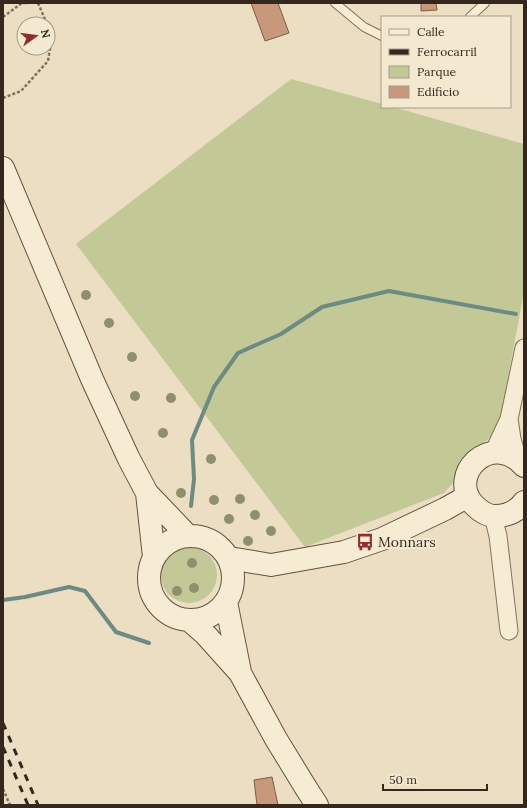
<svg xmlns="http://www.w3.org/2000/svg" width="527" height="808" font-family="Lora,serif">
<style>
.green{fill:#c3c897}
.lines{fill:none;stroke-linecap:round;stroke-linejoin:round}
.stream{stroke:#6c8b83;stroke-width:4}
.building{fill:#c7997a;stroke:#815a42}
.lane-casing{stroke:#83705a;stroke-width:10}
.street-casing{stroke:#83705a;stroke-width:19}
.secondary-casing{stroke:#65513e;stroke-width:24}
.path{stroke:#83705a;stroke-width:2.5;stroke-dasharray:3 2;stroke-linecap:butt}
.lane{stroke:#f6ecd4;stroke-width:8}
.street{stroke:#f6ecd4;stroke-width:17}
.secondary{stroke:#f6ecd4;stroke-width:22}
.rail{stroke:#34281e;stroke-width:3;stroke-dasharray:7 7;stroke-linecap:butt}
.tree{fill:#908f6c}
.labels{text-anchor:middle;stroke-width:4;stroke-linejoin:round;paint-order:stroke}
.poi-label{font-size:14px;fill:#34281e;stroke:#f3e9d1;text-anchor:start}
</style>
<rect width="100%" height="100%" fill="#ebdec2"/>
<path class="green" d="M 291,79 L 382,104 L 382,107 L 393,107 L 524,144 L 524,292 L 502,409 L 498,424 L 491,436 L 458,469 L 453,483 L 444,493 L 305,547 L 76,244 Z
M161 575a28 28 0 1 1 56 0a28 28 0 1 1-56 0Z"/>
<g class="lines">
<path class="stream" d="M 191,506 L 194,479 L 192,440 L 214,387 L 238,353 L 281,334 L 322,307 L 389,291 L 516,314
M 3,600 L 25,597 L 69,587 L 85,591 L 116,632 L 149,643"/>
</g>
<path class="building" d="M 251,3 L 278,3 L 289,33 L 265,41 Z
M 421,3 L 436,3 L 437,10 L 421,11 Z
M 272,777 L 278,805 L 257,805 L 254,780 Z"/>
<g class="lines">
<g class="lane-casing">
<path id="lane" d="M 335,3 L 364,27 L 382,36
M 470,17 L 485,3"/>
</g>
<g class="street-casing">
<path id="street" d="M 509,419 L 512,439 L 518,460
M 493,453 L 509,419 L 524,348
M 493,516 L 498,536 L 509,631"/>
</g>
<g class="secondary-casing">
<path id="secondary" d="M 3,168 L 92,379 L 129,459 L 147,493 L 187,535
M 524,466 C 491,429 446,476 474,505 C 480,511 487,516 495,516 C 507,516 517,512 524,502
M 147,493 L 154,557
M149 578a42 42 0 1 1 84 0a42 42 0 1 1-84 0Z
M 229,558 L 271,565 L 344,552 L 382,539 L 445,509 L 468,496
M 226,602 L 240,672
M 189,620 L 205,634 L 240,673 L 276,739 L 306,788 L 317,805"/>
</g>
<path class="path" d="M 38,3 L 47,24
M 3,17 L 22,3 L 29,3
M 3,98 L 21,91 L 48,61 L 52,37 L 48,27
M 3,789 L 10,805"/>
<use href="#lane" class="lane"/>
<use href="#street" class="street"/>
<use href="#secondary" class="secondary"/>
<path class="rail" d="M 3,723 L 38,805
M 3,747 L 28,805"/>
</g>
<g class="tree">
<circle cx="86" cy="295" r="5"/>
<circle cx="109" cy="323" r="5"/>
<circle cx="132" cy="357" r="5"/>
<circle cx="135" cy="396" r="5"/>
<circle cx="171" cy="398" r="5"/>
<circle cx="163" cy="433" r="5"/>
<circle cx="211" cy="459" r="5"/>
<circle cx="181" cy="493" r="5"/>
<circle cx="240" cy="499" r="5"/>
<circle cx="214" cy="500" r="5"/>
<circle cx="255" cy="515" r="5"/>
<circle cx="229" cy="519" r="5"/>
<circle cx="271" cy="531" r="5"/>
<circle cx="248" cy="541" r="5"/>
<circle cx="192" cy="563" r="5"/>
<circle cx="194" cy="588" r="5"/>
<circle cx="177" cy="591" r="5"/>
</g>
<defs>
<g id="bus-bare" transform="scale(1.38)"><path d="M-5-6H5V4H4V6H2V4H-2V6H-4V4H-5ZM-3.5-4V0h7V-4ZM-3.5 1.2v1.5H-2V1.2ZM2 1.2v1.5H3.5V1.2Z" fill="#8f2e30" stroke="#f3e9d1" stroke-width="2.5" paint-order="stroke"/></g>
</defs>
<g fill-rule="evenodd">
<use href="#bus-bare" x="365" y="542"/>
</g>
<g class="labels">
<g class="poi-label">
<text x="378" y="547">Monnars</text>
</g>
</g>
<rect width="527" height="808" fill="none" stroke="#34281e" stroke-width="8"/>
<rect x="381" y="16" width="130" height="92" fill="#f3e9d1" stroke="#a79c89"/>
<rect x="389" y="29" width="20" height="6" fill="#f6ecd4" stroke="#a79c89"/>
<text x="417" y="36" font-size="12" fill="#34281e">Calle</text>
<rect x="389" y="49" width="20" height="6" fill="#34281e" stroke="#a79c89"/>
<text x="417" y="56" font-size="12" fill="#34281e">Ferrocarril</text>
<rect x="389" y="66" width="20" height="12" fill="#c3c897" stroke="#a79c89"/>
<text x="417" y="76" font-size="12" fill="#34281e">Parque</text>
<rect x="389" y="86" width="20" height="12" fill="#c7997a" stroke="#a79c89"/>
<text x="417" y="96" font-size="12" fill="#34281e">Edificio</text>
<g transform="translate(36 36) rotate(76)"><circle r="19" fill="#f3e9d1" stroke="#a79c89"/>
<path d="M0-3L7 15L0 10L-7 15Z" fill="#8f2e30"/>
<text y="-6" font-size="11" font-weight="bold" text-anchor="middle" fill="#34281e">N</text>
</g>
<path d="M383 784v6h104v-6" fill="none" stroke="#34281e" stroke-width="2"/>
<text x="389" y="784" font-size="12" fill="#34281e" stroke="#f3e9d1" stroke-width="3" paint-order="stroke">50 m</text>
</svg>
